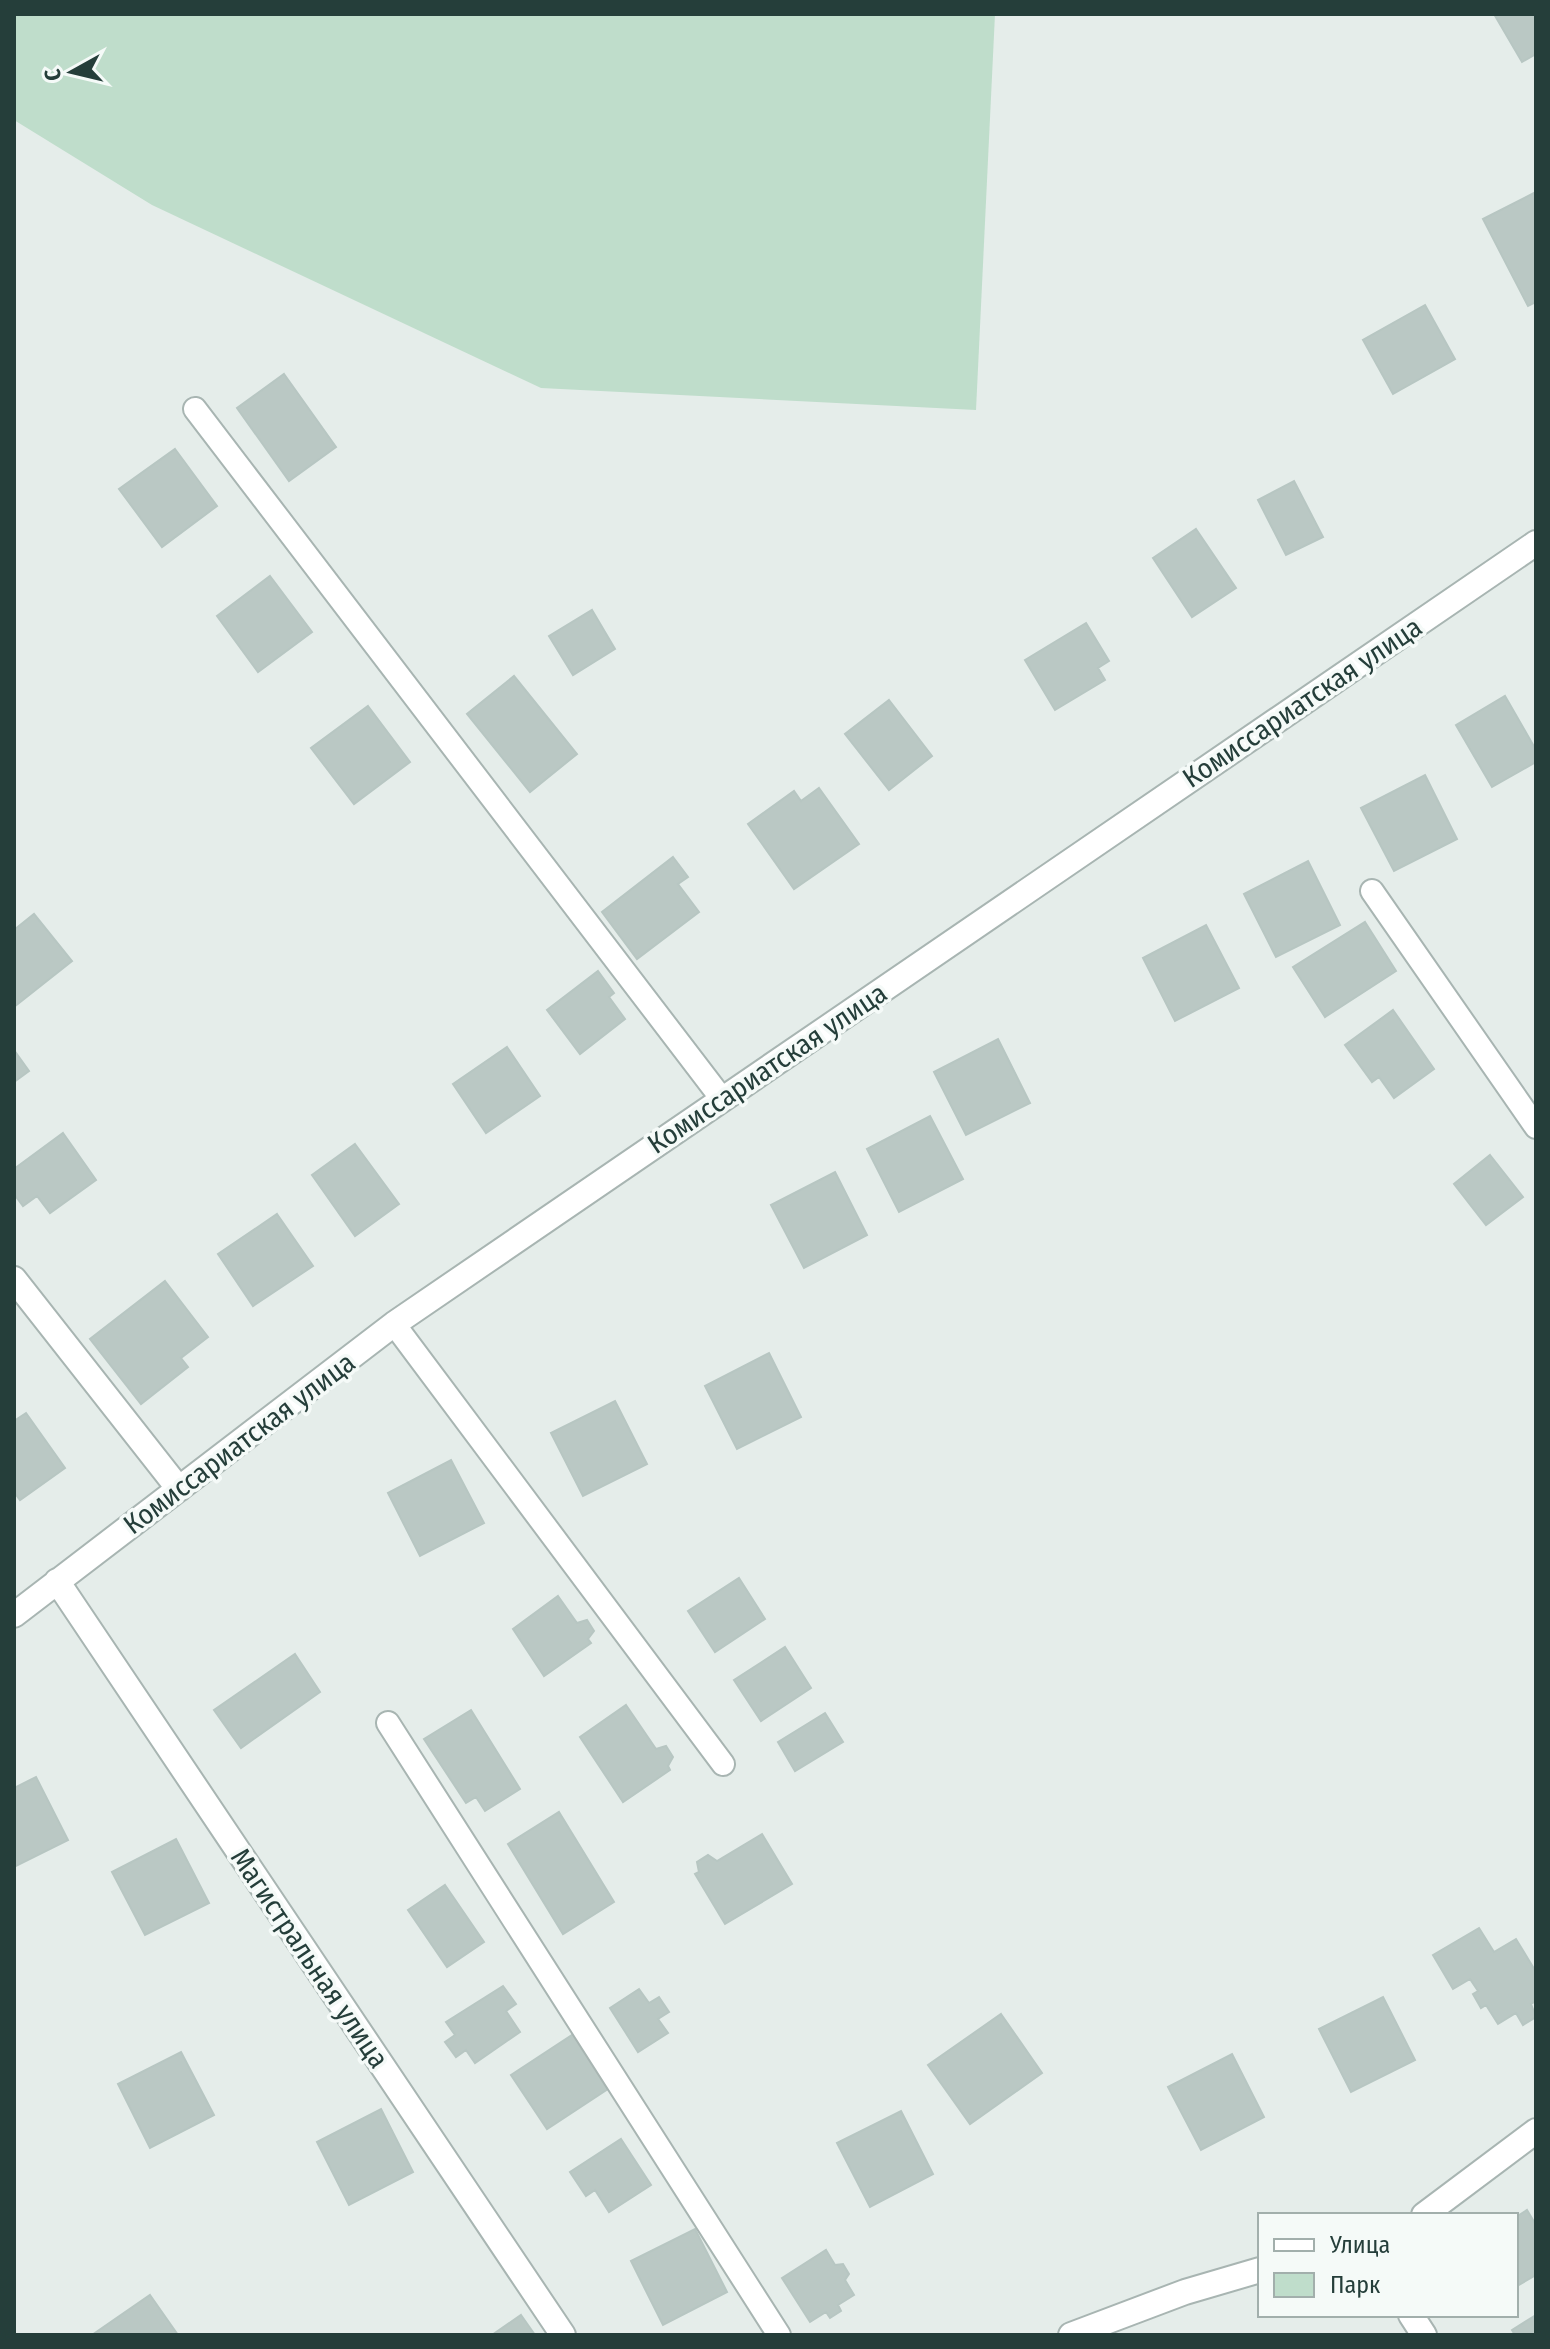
<svg xmlns="http://www.w3.org/2000/svg" width="1550" height="2349" font-family="'Fira Sans Condensed',sans-serif">
<style>
.green{fill:#bfddcb}
.building{fill:#bac8c4;stroke:#b7c6c2;stroke-width:2}
.lines{fill:none;stroke-linecap:round;stroke-linejoin:round}
.service-casing{stroke:#a8b5b2;stroke-width:26}
.minor-casing{stroke:#a8b5b2;stroke-width:28}
.service{stroke:#fff;stroke-width:22}
.minor{stroke:#fff;stroke-width:24}
.labels{text-anchor:middle;stroke-width:7;stroke-linejoin:round;paint-order:stroke}
.street-label{font-size:28px;fill:#253e3a;stroke:#f5faf8}
</style>
<rect width="100%" height="100%" fill="#e5edea"/>
<path class="green" d="M 14,14 L 995,14 L 976,410 L 541,388 L 152,205 L 14,120 Z"/>
<path class="building" d="M 1494,14 L 1536,14 L 1536,54 L 1522,62 Z
M 1536,192 L 1536,302 L 1528,306 L 1483,219 Z
M 1425,305 L 1455,359 L 1393,394 L 1363,340 Z
M 284,374 L 336,447 L 289,481 L 237,408 Z
M 175,449 L 217,506 L 162,547 L 119,489 Z
M 1294,481 L 1323,537 L 1286,555 L 1258,500 Z
M 1196,529 L 1236,588 L 1192,617 L 1153,558 Z
M 270,576 L 312,632 L 258,672 L 217,616 Z
M 592,610 L 615,649 L 573,675 L 549,636 Z
M 1086,623 L 1109,661 L 1098,668 L 1105,680 L 1055,710 L 1025,660 Z
M 514,676 L 577,754 L 530,792 L 467,714 Z
M 1505,696 L 1536,750 L 1536,762 L 1492,787 L 1456,725 Z
M 889,700 L 932,756 L 889,790 L 845,734 Z
M 368,706 L 410,762 L 354,804 L 311,748 Z
M 1425,775 L 1457,839 L 1394,871 L 1361,808 Z
M 819,788 L 859,844 L 794,889 L 748,824 L 794,791 L 801,801 Z
M 673,857 L 688,877 L 678,884 L 699,912 L 637,959 L 602,912 Z
M 1308,861 L 1340,925 L 1276,957 L 1244,894 Z
M 34,914 L 72,961 L 14,1007 L 14,930 Z
M 1365,922 L 1396,971 L 1325,1017 L 1293,967 Z
M 1206,925 L 1239,988 L 1175,1021 L 1143,958 Z
M 598,971 L 614,993 L 609,997 L 625,1019 L 580,1054 L 547,1010 Z
M 1393,1010 L 1434,1069 L 1394,1098 L 1379,1077 L 1372,1082 L 1345,1045 Z
M 998,1039 L 1030,1103 L 966,1135 L 934,1072 Z
M 507,1047 L 540,1096 L 486,1133 L 453,1084 Z
M 14,1050 L 29,1071 L 14,1082 Z
M 930,1116 L 963,1179 L 899,1212 L 867,1149 Z
M 63,1133 L 96,1180 L 50,1213 L 37,1196 L 23,1206 L 14,1194 L 14,1169 Z
M 355,1144 L 399,1204 L 355,1236 L 312,1175 Z
M 1490,1155 L 1523,1197 L 1486,1225 L 1454,1184 Z
M 835,1172 L 867,1235 L 804,1268 L 771,1205 Z
M 277,1214 L 313,1266 L 253,1306 L 218,1254 Z
M 165,1281 L 208,1337 L 181,1358 L 188,1367 L 141,1404 L 90,1339 Z
M 769,1353 L 801,1417 L 737,1449 L 705,1386 Z
M 615,1401 L 647,1464 L 583,1496 L 551,1433 Z
M 26,1413 L 65,1468 L 20,1500 L 14,1492 L 14,1421 Z
M 451,1460 L 484,1523 L 420,1556 L 388,1493 Z
M 739,1578 L 765,1619 L 715,1652 L 688,1611 Z
M 558,1596 L 577,1623 L 587,1620 L 594,1631 L 588,1639 L 591,1643 L 544,1676 L 513,1629 Z
M 785,1647 L 811,1688 L 761,1721 L 734,1680 Z
M 295,1654 L 320,1692 L 241,1748 L 214,1710 Z
M 626,1705 L 656,1749 L 666,1746 L 673,1757 L 668,1766 L 670,1770 L 623,1802 L 580,1737 Z
M 471,1710 L 520,1789 L 485,1811 L 476,1797 L 466,1803 L 424,1739 Z
M 825,1713 L 843,1742 L 795,1771 L 778,1742 Z
M 36,1777 L 68,1840 L 14,1867 L 14,1788 Z
M 559,1812 L 614,1902 L 563,1934 L 508,1844 Z
M 762,1834 L 792,1884 L 725,1924 L 695,1874 L 699,1872 L 697,1862 L 708,1855 L 717,1861 Z
M 176,1839 L 209,1903 L 145,1935 L 112,1872 Z
M 445,1885 L 484,1942 L 447,1967 L 408,1910 Z
M 1479,1928 L 1494,1952 L 1516,1939 L 1536,1972 L 1536,2001 L 1531,2004 L 1536,2017 L 1523,2025 L 1516,2013 L 1498,2024 L 1486,2005 L 1481,2008 L 1473,1994 L 1478,1991 L 1470,1979 L 1453,1989 L 1433,1955 Z
M 503,1986 L 516,2004 L 506,2011 L 520,2032 L 475,2063 L 466,2050 L 456,2057 L 445,2042 L 455,2035 L 446,2022 Z
M 639,1989 L 649,2003 L 659,1997 L 669,2012 L 658,2019 L 668,2033 L 638,2052 L 610,2008 Z
M 1383,1997 L 1415,2060 L 1351,2092 L 1319,2029 Z
M 1001,2014 L 1042,2073 L 970,2124 L 928,2065 Z
M 575,2033 L 611,2087 L 547,2129 L 511,2075 Z
M 181,2052 L 214,2115 L 150,2148 L 118,2084 Z
M 1232,2054 L 1264,2117 L 1201,2150 L 1168,2087 Z
M 381,2109 L 413,2172 L 349,2205 L 317,2142 Z
M 901,2111 L 933,2174 L 870,2207 L 837,2143 Z
M 621,2139 L 651,2185 L 609,2212 L 595,2190 L 586,2196 L 570,2172 Z
M 1527,2210 L 1536,2225 L 1536,2275 L 1517,2286 L 1516,2217 Z
M 695,2229 L 727,2292 L 663,2325 L 631,2261 Z
M 826,2250 L 835,2265 L 843,2264 L 849,2274 L 845,2280 L 854,2295 L 838,2305 L 841,2311 L 830,2318 L 826,2312 L 810,2322 L 782,2278 Z
M 150,2295 L 178,2335 L 92,2335 Z
M 521,2315 L 535,2335 L 492,2335 Z
M 1536,2315 L 1536,2335 L 1515,2335 L 1512,2330 Z"/>
<g class="lines">
<g class="service-casing">
<path id="service" d="M 195,409 L 722,1099
M 1372,891 L 1536,1127
M 394,1324 L 723,1764
M 388,1723 L 779,2335"/>
</g>
<g class="minor-casing">
<path id="minor" d="M 14,1279 L 179,1489
M 57,1581 L 563,2335
M 14,1615 L 394,1324 L 1536,543
M 1424,2215 L 1536,2131
M 1411,2315 L 1424,2335
M 1071,2335 L 1185,2292 L 1260,2270"/>
</g>
<use href="#service" class="service"/>
<use href="#minor" class="minor"/>
</g>
<g class="labels">
<g class="street-label">
<text transform="translate(1302 702) rotate(-34)" y="10">Комиссариатская улица</text>
<text transform="translate(767 1068) rotate(-34)" y="10">Комиссариатская улица</text>
<text transform="translate(239 1443) rotate(-37)" y="10">Комиссариатская улица</text>
<text transform="translate(310 1958) rotate(56)" y="10">Магистральная улица</text>
</g>
</g>
<rect width="1550" height="2349" fill="none" stroke="#253e3a" stroke-width="32"/>
<rect x="1258" y="2213" width="260" height="104" fill="#f5faf8" stroke="#a2afac" stroke-width="2"/>
<rect x="1274" y="2239" width="40" height="12" fill="#ffffff" stroke="#a2afac" stroke-width="2"/>
<text x="1330" y="2253" font-size="24" fill="#253e3a">Улица</text>
<rect x="1274" y="2273" width="40" height="24" fill="#bfddcb" stroke="#a2afac" stroke-width="2"/>
<text x="1330" y="2293" font-size="24" fill="#253e3a">Парк</text>
<g transform="translate(72 72) rotate(262)" stroke="#f5faf8" stroke-width="6" paint-order="stroke">
<path d="M0-6L14 30L0 20L-14 30Z" fill="#253e3a"/>
<text y="-12" font-size="22" font-weight="bold" text-anchor="middle" fill="#253e3a">С</text>
</g>
</svg>
